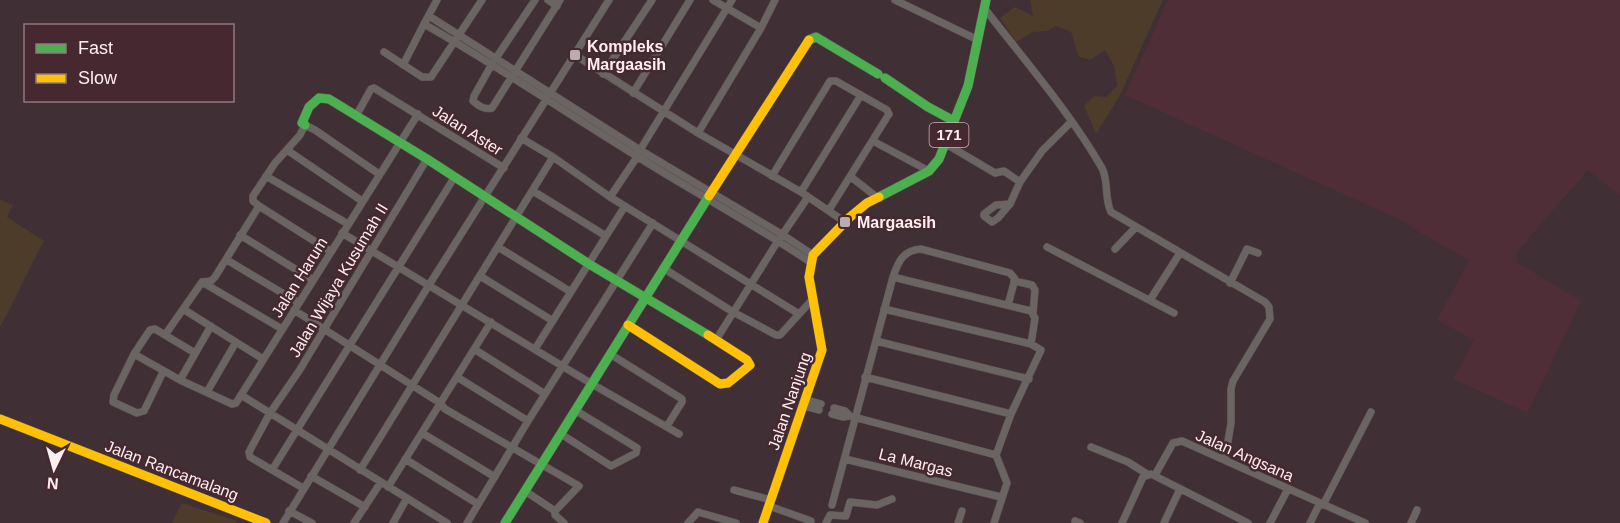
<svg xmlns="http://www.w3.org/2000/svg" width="1620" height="523" font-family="Arial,sans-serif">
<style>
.built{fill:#502e37}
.green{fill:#4d3c29}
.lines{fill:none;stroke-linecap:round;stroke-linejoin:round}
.street-casing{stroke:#594c4f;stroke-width:8}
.fast-casing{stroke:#594c4f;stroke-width:10}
.slow-casing{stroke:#594c4f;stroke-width:10}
.street{stroke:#6a6463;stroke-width:7}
.fast{stroke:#4caf50;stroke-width:9}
.slow{stroke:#ffc107;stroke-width:9}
.poi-dot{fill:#bcacb0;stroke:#462930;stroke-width:2}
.labels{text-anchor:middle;stroke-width:5;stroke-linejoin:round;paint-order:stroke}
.shield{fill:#462930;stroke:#c8b4b8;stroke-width:1.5}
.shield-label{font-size:15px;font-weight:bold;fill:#ffeff2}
.poi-label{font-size:16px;font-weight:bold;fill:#ffeff2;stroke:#462930;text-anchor:start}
.street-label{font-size:16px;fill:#ffeff2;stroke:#462930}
</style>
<rect width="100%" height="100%" fill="#402f34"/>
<path class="built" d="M 1168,0 L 1620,0 L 1620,196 L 1588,170 L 1516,253 L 1518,263 L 1581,301 L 1529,410 L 1526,412 L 1453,379 L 1474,340 L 1437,320 L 1469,260 L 1421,233 L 1403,221 L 1125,95 Z"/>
<path class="green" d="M 1030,0 L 1163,0 L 1119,97 L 1096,134 L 1084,106 L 1094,96 L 1106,97 L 1117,86 L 1114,66 L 1105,50 L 1090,60 L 1079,57 L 1071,32 L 1056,26 L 1047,31 L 1033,32 L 1016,42 L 1000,18 L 1015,7 L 1033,16 Z
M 0,199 L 13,205 L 7,217 L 44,241 C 28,270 16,299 0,327 Z
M 182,503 L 237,521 L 236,523 L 172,523 Z"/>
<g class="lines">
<g class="street-casing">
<path id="street" d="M 437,0 L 424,24 C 498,66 566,113 638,157 C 695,193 754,224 810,262
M 535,0 L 492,64 L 474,96 L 473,101 C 479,106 484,110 492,108 L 560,0
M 548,0 L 557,6
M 713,0 L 761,28
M 895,0 L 978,40
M 985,9 C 1025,61 1069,111 1102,168 C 1109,182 1104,198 1111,212 L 1265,302 L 1269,307 L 1270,319 L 1233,381 L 1231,389 L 1231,423 L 1225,460
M 429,16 L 640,150 L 783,235 L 813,255
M 384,52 L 422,77 L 431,77 L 482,0
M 575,55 L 698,133 L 801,192 L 845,222
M 403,65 L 424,24
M 603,74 L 652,0
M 633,93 L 690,0
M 356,116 L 371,89 L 374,88 L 504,168
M 698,133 L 761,28 L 775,0
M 521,138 L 553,157 L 610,197 L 799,314
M 873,141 L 929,171
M 946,144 L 995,173 L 1004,171 L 1020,182
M 287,150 L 362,201
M 640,150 L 732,0
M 266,176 L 348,224
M 772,176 L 830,81 L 836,81 L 887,110 L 889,114 L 829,210
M 851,177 L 878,198
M 533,191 L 606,236
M 801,192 L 861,95
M 610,197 L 637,157
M 1010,204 L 996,205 L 984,214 L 984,216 L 992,222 L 998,218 L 1010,204 L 1020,182 L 1042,151 L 1071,122
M 342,233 L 592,384 L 679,434
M 240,235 L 313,280
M 498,247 L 571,292
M 1047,247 L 1174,313
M 1115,249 L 1135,228
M 330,251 L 259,206 L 253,201 L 253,196 L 275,163 L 300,135 L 305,125 L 315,130 L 379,174
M 227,260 L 299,303
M 663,268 L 733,312 L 776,335 L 780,335 L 812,300
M 480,276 L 553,321
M 893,277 L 1031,311 L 1035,318 L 1031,344
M 1014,281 L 1032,285 L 1035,290 L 1033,313
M 202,282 L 282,329
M 1230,283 L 1247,249 L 1258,253
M 1150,300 L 1180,253
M 183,309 L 263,359
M 884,309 L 1031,344 L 1041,350 L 1011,414 L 996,455 L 1007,483 L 994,523
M 294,310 L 440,403 L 445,409 L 579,486 L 555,511 L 525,491
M 165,335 L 195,353
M 716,340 L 776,244 L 808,197
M 876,341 L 1029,379
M 474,349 L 545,394
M 535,349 L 625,206
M 134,354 L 180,380 L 232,404 L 236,403 L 418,114
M 610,354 L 682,399 L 682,402 L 667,426
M 163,372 L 144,411 L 137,413 L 113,402 L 114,395 L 134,354 L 150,330 L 155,329 L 165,335 L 202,282 L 211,281 L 215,277 L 259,206
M 457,377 L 528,421
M 865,377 L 1011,414
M 180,380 L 211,326
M 207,392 L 236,342
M 241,395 L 447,523
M 806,400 L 821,404
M 804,406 L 819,410
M 834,408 L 845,411 L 850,416
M 832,414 L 843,417 L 850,416 L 996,455
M 422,433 L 495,477
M 561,434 L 611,466 L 636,453 L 637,448 L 575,410
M 1091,447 L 1128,462 L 1147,474
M 405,459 L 478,504
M 845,459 L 1001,497
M 272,470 L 454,178
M 360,470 L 553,157
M 1155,475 L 1173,443 L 1182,441 L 1365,523
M 311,476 L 365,507
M 388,487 L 491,322
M 303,488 L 250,457 L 249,452 L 270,413 L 299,371 L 427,159
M 734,490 L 771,500
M 832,505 L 893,277 C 898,262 903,250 921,249 L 1010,273 L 1015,279 L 1008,305
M 1323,505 L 1371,412
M 769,506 L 811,521
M 289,511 L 312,523
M 555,511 L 555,515 L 564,523
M 1075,521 L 1080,523
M 283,523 L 429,285 L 609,0
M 354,523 L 381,482
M 393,523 L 407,498
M 467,523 L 528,421 L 653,223
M 688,523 L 698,512 L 736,523
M 826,523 L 830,515 L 846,516 L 850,502 L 877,505 L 892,499
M 958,523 L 962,511
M 1122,523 L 1143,477 L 1151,474 L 1248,523
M 1164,523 L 1180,489
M 1270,523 L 1288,489
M 1310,523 L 1320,503
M 1411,523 L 1417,510"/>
</g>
<g class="fast-casing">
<path id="fast" d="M 809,40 L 816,37 L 878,74
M 885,78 L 928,107 L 954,121
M 305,125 L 302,123 L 309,107 L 319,98 L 329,99 L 427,159 L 589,264 L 708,335
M 879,197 L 929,171 L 939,159 L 968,86 L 986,0
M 505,523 L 709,196"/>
</g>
<g class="slow-casing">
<path id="slow" d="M 709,196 L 809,40
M 628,325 L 720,384 L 728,383 L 750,365 L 747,360 L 708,335
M 0,419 L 266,523
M 763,523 L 822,350 L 809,277 L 813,255 L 850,217 L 867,203 L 879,197"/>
</g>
<use href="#street" class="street"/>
<use href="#fast" class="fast"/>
<use href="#slow" class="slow"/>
</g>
<g class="poi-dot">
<rect x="569" y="49" width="12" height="12" rx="3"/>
<rect x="839" y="216" width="12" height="12" rx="3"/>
</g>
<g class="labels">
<rect class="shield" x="929.5" y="123" width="39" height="24" rx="4.5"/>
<g class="shield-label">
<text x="949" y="140">171</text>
</g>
<g class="poi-label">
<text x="587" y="52">Kompleks<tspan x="587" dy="18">Margaasih</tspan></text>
<text x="857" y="228">Margaasih</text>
</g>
<g class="street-label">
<text transform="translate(468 130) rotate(32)" y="6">Jalan Aster</text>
<text transform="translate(299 277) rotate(-58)" y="6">Jalan Harum</text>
<text transform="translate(338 280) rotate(-59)" y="6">Jalan Wijaya Kusumah II</text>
<text transform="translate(789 401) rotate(-71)" y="6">Jalan Nanjung</text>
<text transform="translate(1245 455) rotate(24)" y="6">Jalan Angsana</text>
<text transform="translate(916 462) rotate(14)" y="6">La Margas</text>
<text transform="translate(172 470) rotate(21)" y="6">Jalan Rancamalang</text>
</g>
</g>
<rect x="24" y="24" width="210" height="78" fill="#462930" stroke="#90787e" stroke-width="1.5"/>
<rect x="36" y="44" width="30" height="9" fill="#4caf50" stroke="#90787e" stroke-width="1.5"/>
<text x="78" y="54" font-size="18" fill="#ffeff2">Fast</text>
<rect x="36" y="74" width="30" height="9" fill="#ffc107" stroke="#90787e" stroke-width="1.5"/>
<text x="78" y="84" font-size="18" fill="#ffeff2">Slow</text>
<g transform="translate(54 469) rotate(185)" stroke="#462930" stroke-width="4.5" paint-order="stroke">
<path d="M0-4.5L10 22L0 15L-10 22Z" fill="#ffeff2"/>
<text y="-9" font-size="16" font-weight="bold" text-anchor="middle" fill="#ffeff2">N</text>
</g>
</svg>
